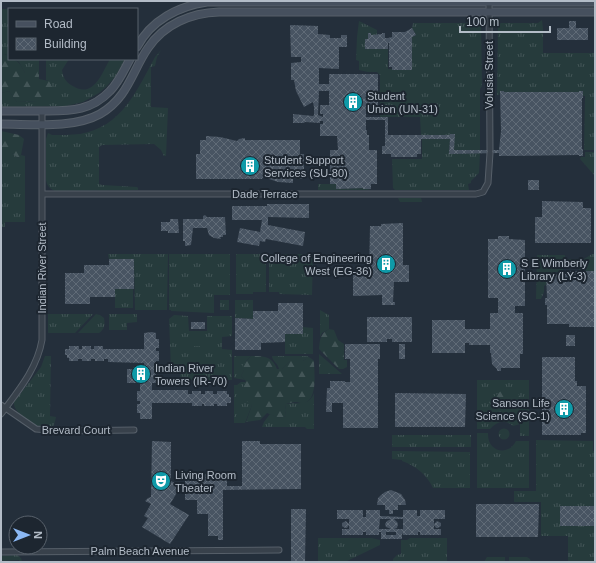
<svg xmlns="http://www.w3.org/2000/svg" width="596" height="563" font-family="Arial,sans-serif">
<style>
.grass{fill:url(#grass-tufts)}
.forest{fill:url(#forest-firs)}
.green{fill:#263b3c}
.building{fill:url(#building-cross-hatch);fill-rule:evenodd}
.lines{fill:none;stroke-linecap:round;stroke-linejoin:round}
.street-casing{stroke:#565f69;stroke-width:7}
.secondary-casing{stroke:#565f69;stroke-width:9}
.street{stroke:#38414b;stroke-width:5}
.secondary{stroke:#46505e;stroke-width:7}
.labels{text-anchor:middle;stroke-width:4;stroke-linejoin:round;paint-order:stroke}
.street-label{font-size:11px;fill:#b3bcc7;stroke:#1d2630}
.poi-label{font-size:11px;fill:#b3bcc7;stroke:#1d2630;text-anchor:start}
</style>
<defs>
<pattern id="grass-tufts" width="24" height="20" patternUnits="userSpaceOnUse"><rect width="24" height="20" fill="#263b3c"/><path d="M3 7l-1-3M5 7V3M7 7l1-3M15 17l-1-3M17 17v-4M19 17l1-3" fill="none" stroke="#435557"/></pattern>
<pattern id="forest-firs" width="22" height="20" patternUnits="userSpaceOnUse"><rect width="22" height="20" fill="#263b3c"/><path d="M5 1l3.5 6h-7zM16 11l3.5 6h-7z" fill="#435557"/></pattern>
<pattern id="building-cross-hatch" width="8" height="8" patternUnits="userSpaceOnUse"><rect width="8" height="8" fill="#485462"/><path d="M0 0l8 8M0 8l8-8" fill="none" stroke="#606b77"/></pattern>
</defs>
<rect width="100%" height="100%" fill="#242f3b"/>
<path class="grass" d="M 1,9 L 9,9 L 9,56 L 5,54 L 1,56 Z
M 542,20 L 543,29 L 543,53 L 595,53 L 595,150 L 584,150 L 585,96 L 583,96 L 583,91 L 579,91 L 579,92 L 504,92 L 503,91 L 500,91 L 499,95 L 497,95 L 498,25 L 501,23 L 538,23 Z
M 359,21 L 377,30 L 377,35 L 371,35 L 371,33 L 368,33 L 368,39 L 365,40 L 365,49 L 388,49 L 388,69 L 412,69 L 412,37 L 416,35 L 412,28 L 413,23 L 481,23 L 482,86 L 480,89 L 480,150 L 454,150 L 450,135 L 421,135 L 420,117 L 380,117 L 380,75 L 377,72 L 368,72 L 359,70 L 359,61 L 356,60 L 357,37 Z
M 161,50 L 157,57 L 155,66 L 151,67 L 151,107 L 168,108 L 166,156 L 164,156 L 161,150 L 154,144 L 102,145 L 99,147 L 99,184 L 102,185 L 137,187 L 138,188 L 138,190 L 55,191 C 50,189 47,186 46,180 L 46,139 L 48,133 L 52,135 C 61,135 71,135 80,134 C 122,127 137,90 155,57 Z
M 14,59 L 39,59 L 39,79 L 25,73 L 19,62 Z
M 46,59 L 69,59 L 62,70 C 63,77 65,81 71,85 C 93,100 101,75 110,59 L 125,59 L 115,77 L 106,87 L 99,93 L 83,102 L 66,106 L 1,107 L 1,93 L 9,91 L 17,102 L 38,101 L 49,81 L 46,80 Z
M 422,139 L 450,139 L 449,154 L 480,153 L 479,173 L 471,181 L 471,183 L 468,184 L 469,190 L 395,190 L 393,188 L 392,159 L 422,159 Z
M 585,152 L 595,152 L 595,176 L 580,159 L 581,157 L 585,157 Z
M 1,153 L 12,153 L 18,158 L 21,155 L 25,156 L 25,222 L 5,222 L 5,227 L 1,227 Z
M 318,184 L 336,184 L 336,189 L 363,188 L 371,190 L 318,190 Z
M 398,198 L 421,198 L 422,202 L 400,202 Z
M 108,254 L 168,254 L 167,310 L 135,310 L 134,259 L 109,259 Z
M 169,254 L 230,254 L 230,295 L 214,295 L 214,313 L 171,311 L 171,310 L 169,310 Z
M 236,254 L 266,254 L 266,292 L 253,292 L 253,294 L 236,294 Z
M 269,254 L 313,254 L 312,295 L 279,294 L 279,292 L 269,292 Z
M 592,254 L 595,254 L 595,271 L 579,271 L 579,267 L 568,267 L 568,259 L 584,259 Z
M 537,255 L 565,255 L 565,267 L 563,267 L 563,272 L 554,272 C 553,277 548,284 544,286 L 544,292 L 541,299 L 536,299 Z
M 115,289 L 133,289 L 133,308 L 115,308 Z
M 220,300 L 229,300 L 229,310 L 220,310 Z
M 235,300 L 253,300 L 253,319 L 235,318 Z
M 320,310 L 329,315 L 329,329 L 322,333 L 320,337 Z
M 48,314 L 93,314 L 75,333 L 48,333 Z
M 96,314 L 100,315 L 104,318 C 105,324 105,329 99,333 L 78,333 Z
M 109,314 L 137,314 L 137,322 L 127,323 L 127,330 L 109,330 Z
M 174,315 L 188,316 L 189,331 L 207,331 L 207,316 L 232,316 L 232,336 L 222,337 L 222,349 L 232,350 L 232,380 L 180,380 L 181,369 L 171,369 L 169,319 Z
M 303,327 L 313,328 L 313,354 L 285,354 L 285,334 L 303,334 Z
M 319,354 L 342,374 L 319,374 Z
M 45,356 L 51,356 L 50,416 L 56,417 L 54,425 L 52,427 L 37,426 L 34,425 C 27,419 13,412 14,402 L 41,367 Z
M 234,356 L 251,356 L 246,361 L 244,370 L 241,376 L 245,380 L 234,378 Z
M 272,356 L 307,356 L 312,359 L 306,359 L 303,361 L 290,361 L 282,369 L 279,369 C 278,363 272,361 272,356 Z
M 477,380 L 529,380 L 529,436 L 520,436 L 520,424 L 513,426 C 505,419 497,421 490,429 L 477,429 Z
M 241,382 L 246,382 L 243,386 L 252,405 L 245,423 L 234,423 L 234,385 L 237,385 Z
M 314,393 L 314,429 L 307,429 L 305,427 L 262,427 L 264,422 L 270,414 L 279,418 L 286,416 L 285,410 L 286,404 C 298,401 308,408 314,393 Z
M498.5 434a5.5 5.5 0 1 1 11 0a5.5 5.5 0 1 1-11 0Z
M 477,433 L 488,433 C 487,452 508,457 516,441 L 529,441 L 529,488 L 477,488 Z
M 392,435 L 471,435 L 471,447 L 392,447 Z
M 536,440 L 593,441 L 593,451 L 595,451 L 595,506 L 560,506 L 560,525 L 595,526 L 595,562 L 568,562 L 568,536 L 541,536 L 541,502 L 514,502 L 514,491 L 536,491 Z
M 392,451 L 470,452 L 470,488 L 433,488 C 427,475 416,466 402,461 L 402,460 L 392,459 Z
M 318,538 L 372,538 L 380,540 L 380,545 L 345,562 L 318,562 Z
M 410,538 L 447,538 L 447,562 L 393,562 L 393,559 L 397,555 L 401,554 L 401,540 L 407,540 Z
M 17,555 L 21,558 L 22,562 L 20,562 L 19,560 L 1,561 L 1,556 Z
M 487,557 L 505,557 L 505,562 L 484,562 Z
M 509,557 L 527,557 L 530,559 L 531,562 L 509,562 Z"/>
<path class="forest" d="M 4,54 L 9,56 L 9,59 C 18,59 21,65 25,73 L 37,70 L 39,79 L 49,81 L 54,91 L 38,101 L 17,102 L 9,91 L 1,93 L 1,56 Z
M 1,131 L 19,135 L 24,139 L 21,155 L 18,158 L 12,153 L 1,153 Z
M 329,329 L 334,330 L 338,340 L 344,344 L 344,360 L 347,360 L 347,367 L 343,369 L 339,369 L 319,349 C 320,339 320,334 329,329 Z
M 251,356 C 264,356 272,356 277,369 L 282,369 L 290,361 L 303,361 L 306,359 L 312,359 L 314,361 C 314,372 318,398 305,403 C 301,404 299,402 296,402 C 293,402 289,403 286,404 L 285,410 L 286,416 L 279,418 L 267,413 L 260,420 L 246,422 L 252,405 L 245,400 L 243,386 L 246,381 L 241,376 L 244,370 L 242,366 Z
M 506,387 C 510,388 514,390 517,393 C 536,409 501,424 489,402 L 491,399 Z"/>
<path class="green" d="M 189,336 L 206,336 L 206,346 L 189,346 Z"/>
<path class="building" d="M 569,21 L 576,21 L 576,28 L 588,28 L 588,40 L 557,40 L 557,28 L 569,28 Z
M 290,25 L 318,26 L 318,34 L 330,35 L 330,38 L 341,38 L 341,35 L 347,35 L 347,47 L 339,47 L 339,69 L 319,68 L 319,84 L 329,84 L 329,74 L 378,74 L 378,109 L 366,109 L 366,117 L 388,117 L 388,135 L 450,135 L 450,134 L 455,134 L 454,150 L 499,150 L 501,131 L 500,91 L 504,91 L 504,92 L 579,92 L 579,91 L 583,91 L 583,98 L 582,98 L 582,149 L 583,149 L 583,156 L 579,156 L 579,155 L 499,156 L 499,153 L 449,154 L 450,139 L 421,139 L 421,154 L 417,154 L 417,157 L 391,157 L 391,154 L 382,154 L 382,146 L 385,146 L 385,120 L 366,120 L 366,130 L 367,130 L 367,135 L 369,135 L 369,150 L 377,150 L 377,184 L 371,184 L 371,189 L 363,189 L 363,188 L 336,189 L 336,184 L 330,184 L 330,150 L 338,150 L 337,136 L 320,136 L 320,124 L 323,124 L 323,121 L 320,121 L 320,123 L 305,122 L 304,123 L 293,123 L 293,114 L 313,116 L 314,115 L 314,107 L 313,102 L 304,107 L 296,91 L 294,80 L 291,80 L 291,63 L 301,62 L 301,57 L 291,57 ZM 319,91 L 329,91 L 329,105 L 320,105 L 320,114 L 323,114 L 323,117 L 318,115 Z
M 412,28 L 416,35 L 412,37 L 412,70 L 392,70 L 392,67 L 389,67 L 389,43 L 388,43 L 388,49 L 365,49 L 365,39 L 368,39 L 368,33 L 371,33 L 371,35 L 382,34 L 382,33 L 385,33 L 385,38 L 388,38 L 392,37 L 392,32 L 405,32 Z
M 206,136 L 220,137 L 237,141 L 239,139 L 245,138 L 245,140 L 300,140 L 300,154 L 304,154 L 304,179 L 293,178 L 293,183 L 278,182 L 263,177 L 262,179 L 196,179 L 196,154 L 200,154 L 200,140 L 206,140 Z
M 528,180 L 539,180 L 539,190 L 528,190 Z
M 542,201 L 583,202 L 583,208 L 591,208 L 591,243 L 535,243 L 535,217 L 542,217 Z
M 267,204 L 309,204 L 309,218 L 268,217 L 268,225 L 305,232 L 303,246 L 266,239 L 265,242 L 260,241 L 259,246 L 237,242 L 240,228 L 260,232 L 262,220 L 232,220 L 232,206 L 267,206 Z
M 205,215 L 207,217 L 225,217 L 226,235 L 223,235 L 223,237 L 220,237 L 221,239 L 214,238 L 209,235 L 207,228 L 193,228 L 191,245 L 185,246 L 185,241 L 183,241 L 183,219 L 203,219 L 203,216 Z
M 170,219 L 178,219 L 179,233 L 168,233 L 168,231 L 161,231 L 161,222 L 170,222 Z
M 403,223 L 403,265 L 409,265 L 409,282 L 394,282 L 393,302 L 395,302 L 395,305 L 382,305 L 382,295 L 353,296 L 353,274 L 369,275 L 370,226 L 381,226 L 381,224 Z
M 498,236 L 509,236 L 509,239 L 525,240 L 525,306 L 515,306 L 515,313 L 523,313 L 523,354 L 520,354 L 520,368 L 501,368 L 501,371 L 497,371 L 497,369 L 492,364 L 491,353 L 490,353 L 490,345 L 469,345 L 469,343 L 465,343 L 465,353 L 432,353 L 432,320 L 465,320 L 465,329 L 490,329 L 490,313 L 498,313 L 498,298 L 488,298 L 488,239 L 498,239 Z
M 109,259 L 134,259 L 134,289 L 115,289 L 115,297 L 90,297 L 90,304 L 65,304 L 65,273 L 84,273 L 84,265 L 109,265 Z
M 569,271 L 595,271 L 595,327 L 569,327 L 569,324 L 547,324 L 547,305 L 545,305 L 545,298 L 547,298 L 546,274 L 569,274 Z
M 278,303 L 303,303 L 303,334 L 285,334 L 285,342 L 261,343 L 261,350 L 235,350 L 235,318 L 253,319 L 253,311 L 278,311 Z
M 367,317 L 412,317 L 412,342 L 392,342 L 392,339 L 387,339 L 387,342 L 367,342 Z
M 191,322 L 205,322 L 205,329 L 191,329 Z
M 152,332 L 156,333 L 156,339 L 159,339 L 159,348 L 156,348 L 156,351 L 159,351 L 159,361 L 156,361 L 156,380 L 168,380 L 168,383 L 152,383 L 152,390 L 188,390 L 188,394 L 192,394 L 192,391 L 201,391 L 201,394 L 205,394 L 205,391 L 213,391 L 213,394 L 217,394 L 217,391 L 227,391 L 227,394 L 229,394 L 229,397 L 231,397 L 231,403 L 227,403 L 227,406 L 217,406 L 217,404 L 214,404 L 214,406 L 204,406 L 204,404 L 202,404 L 202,406 L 192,406 L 192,403 L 152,403 L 152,419 L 140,419 L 140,413 L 137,413 L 137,404 L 140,404 L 140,401 L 137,401 L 137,391 L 140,391 L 140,383 L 127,383 L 127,369 L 144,369 L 144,363 L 108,362 L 108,359 L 104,359 L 104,361 L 95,361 L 95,359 L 91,359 L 91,361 L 82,361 L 82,359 L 78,359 L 78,361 L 69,361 L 69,358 L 67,358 L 67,355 L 65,355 L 65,349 L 69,349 L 69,346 L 79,346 L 79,349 L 82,349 L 82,346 L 91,346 L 91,349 L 94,349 L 94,346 L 103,346 L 103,349 L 144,349 L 144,333 Z
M 566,335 L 575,335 L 575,346 L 566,346 Z
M 345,344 L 380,344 L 380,359 L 378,359 L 378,428 L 343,428 L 343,403 L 332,403 L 332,412 L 326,412 L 327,388 L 330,388 L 330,381 L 345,381 L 345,382 L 350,382 L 350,359 L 345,359 Z
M 399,344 L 405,344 L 405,359 L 399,359 Z
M 542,357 L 575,357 L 575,381 L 577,381 L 577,386 L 586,386 L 586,433 L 581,433 L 581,435 L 542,435 Z
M 395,393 L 466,394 L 465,427 L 395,427 Z
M 152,441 L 171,442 L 171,481 L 181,486 L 170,504 L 189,515 L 170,544 L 142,527 L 148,518 L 144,516 L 151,504 L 145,501 L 148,498 L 151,497 Z
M 242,441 L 260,441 L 260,444 L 301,444 L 301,489 L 223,490 L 223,540 L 218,540 L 218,536 L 208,536 L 208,514 L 197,514 L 197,500 L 185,500 L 185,475 L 224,474 L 224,478 L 227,478 L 227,486 L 242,486 Z
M 391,490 L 401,494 L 405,500 L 406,505 L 398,505 L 398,510 L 393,510 L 393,514 L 389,514 L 389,510 L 385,510 L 385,505 L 377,505 L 378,498 L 381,495 L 385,492 Z
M 476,504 L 539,504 L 538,537 L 476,537 Z
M 560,506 L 595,506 L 595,526 L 560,526 Z
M 291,509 L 306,509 L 305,562 L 291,562 Z
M 337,510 L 363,510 L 363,517 L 366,517 L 366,510 L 380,510 L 380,516 L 403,517 L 403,510 L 417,510 L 417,516 L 420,516 L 420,510 L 445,510 L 445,519 L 434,519 L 434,524 L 437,521 L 441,523 L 441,526 L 438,528 L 436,528 L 434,525 L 434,529 L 441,529 L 441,535 L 420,535 L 420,532 L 418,532 L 418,535 L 403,535 L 402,532 L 402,539 L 381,539 L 381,532 L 379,532 L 379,535 L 366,535 L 366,532 L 363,532 L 363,535 L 342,535 L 342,529 L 349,529 L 349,525 L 347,528 L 345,528 L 342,526 L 342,523 L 346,521 L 349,524 L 349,519 L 337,519 ZM 380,519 L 391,519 L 387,521 L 385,524 L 386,527 L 391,529 L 379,529 ZM 394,519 L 403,519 L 403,529 L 394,529 L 397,528 L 398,524 L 397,522 ZM 386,532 L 396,532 L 396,535 L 386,535 Z"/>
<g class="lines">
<g class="street-casing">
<path id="street" d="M 489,1 L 490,150
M 42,194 L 476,194 L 483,192 L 488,183 L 490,153
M 1,405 L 36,429 L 60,431 L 134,430
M 1,414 C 18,391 37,369 42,340 L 42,111
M 1,552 L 279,550"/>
</g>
<g class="secondary-casing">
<path id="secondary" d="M 137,47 C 151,20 179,6 207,2 L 595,2
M 1,111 C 17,111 32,111 48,111 C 72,111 92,110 110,91 C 119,82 124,70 130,59
M 1,124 C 32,124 73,129 100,114 C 128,98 132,71 148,48 C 164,24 191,13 219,12 L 595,12"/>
</g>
<use href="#street" class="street"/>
<use href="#secondary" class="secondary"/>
</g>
<defs>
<g id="building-disc" transform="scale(1)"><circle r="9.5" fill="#0f9aa8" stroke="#1d2630"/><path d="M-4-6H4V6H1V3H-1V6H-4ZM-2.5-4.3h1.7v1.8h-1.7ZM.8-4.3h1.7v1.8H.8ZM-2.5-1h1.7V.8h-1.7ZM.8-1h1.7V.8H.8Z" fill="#fff"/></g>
<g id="theatre-disc" transform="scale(1)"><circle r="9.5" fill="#0f9aa8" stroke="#1d2630"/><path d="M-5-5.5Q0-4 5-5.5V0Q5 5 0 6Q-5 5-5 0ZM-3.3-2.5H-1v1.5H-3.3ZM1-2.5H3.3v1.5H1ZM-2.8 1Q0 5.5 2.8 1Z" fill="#fff"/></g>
</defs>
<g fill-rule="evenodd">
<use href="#building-disc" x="353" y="102"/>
<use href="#building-disc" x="250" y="166"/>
<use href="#building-disc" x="386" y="264"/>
<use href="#building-disc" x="507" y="269"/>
<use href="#building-disc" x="141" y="374"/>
<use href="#building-disc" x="564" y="409"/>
<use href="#theatre-disc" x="161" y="481"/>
</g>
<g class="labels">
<g class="street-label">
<text transform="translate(489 75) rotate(-90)" y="4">Volusia Street</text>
<text x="265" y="198">Dade Terrace</text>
<text transform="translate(42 268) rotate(-90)" y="4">Indian River Street</text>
<text x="76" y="434">Brevard Court</text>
<text x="140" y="555">Palm Beach Avenue</text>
</g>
<g class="poi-label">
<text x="367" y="100">Student<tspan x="367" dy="13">Union (UN-31)</tspan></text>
<text x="264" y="164">Student Support<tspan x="264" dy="13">Services (SU-80)</tspan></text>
<text x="372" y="262" text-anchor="end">College of Engineering<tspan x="372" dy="13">West (EG-36)</tspan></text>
<text x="521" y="267">S E Wimberly<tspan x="521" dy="13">Library (LY-3)</tspan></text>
<text x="155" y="372">Indian River<tspan x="155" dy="13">Towers (IR-70)</tspan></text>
<text x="550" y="407" text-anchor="end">Sanson Life<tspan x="550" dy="13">Science (SC-1)</tspan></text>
<text x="175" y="479">Living Room<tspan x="175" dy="13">Theater</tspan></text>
</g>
</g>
<rect width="596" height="563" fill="none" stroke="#b3bcc7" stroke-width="4"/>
<rect x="8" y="8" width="130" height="52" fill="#1d2630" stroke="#59626c"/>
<rect x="16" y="21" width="20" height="6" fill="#46505e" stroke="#59626c"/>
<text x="44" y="28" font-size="12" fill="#b3bcc7">Road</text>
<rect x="16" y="38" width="20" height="12" fill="url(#building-cross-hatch)" stroke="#59626c"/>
<text x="44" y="48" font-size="12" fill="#b3bcc7">Building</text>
<g transform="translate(28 535) rotate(90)"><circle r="19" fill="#1d2630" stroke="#59626c"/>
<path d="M0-3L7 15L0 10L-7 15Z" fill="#8bb8f4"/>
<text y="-6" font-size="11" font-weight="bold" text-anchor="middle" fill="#b3bcc7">N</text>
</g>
<path d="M460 26v6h90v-6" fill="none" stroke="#b3bcc7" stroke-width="2"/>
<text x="466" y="26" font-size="12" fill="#b3bcc7" stroke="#1d2630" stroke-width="3" paint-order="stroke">100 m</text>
</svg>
